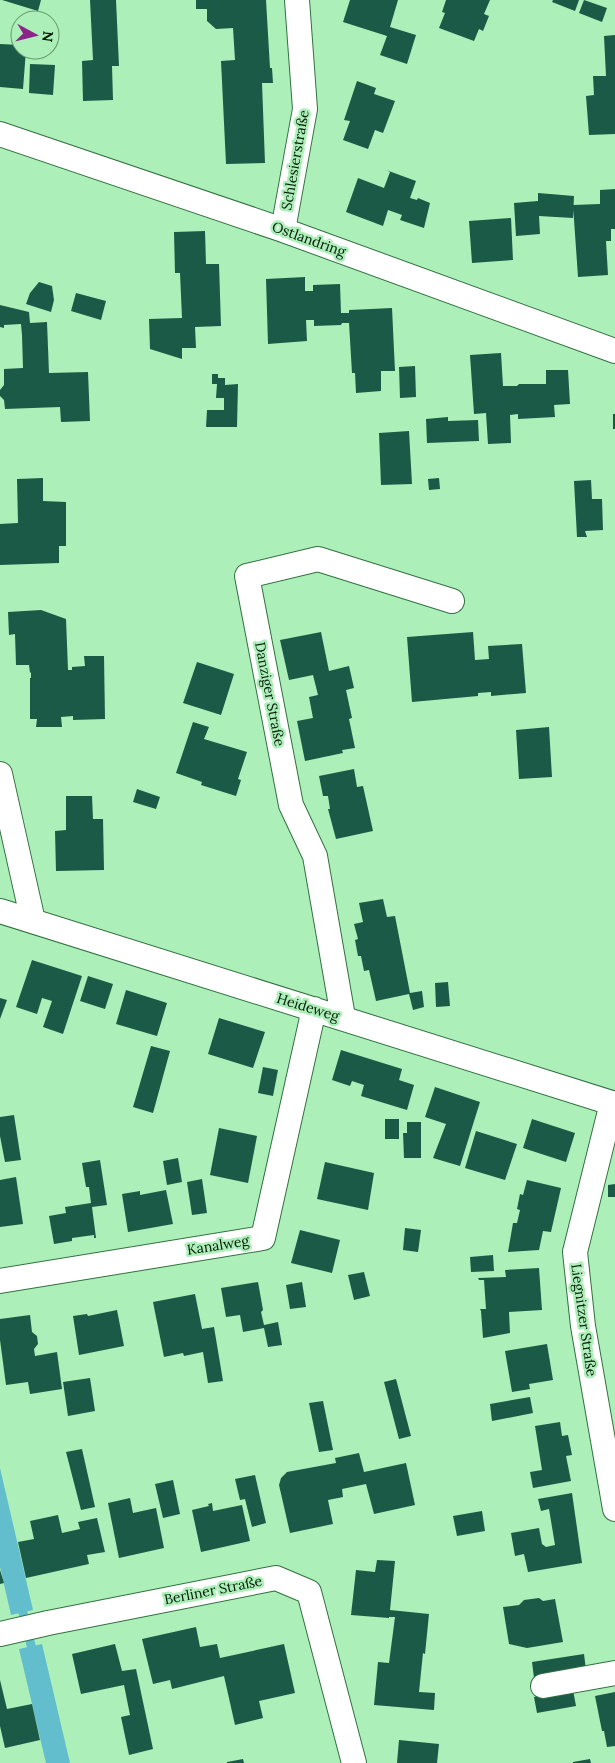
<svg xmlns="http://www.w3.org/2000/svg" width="615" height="1763" font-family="Lora,serif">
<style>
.water{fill:#62becc}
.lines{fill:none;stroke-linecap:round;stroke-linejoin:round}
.stream{stroke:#62becc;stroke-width:9}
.building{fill:#1b5a47}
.minor-casing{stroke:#327141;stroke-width:26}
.minor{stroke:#fff;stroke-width:24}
.labels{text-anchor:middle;stroke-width:5;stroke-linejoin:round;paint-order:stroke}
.street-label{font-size:14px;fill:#011906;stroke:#adefb8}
</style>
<rect width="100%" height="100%" fill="#adefb8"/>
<path class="water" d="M 0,1468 L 33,1610 L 11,1615 L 0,1567 Z
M 42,1644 L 70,1763 L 46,1763 L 19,1649 Z"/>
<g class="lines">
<path class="stream" d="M 20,1601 L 34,1657"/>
</g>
<path class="building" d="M 2,0 L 41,0 L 38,11 Z
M 90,0 L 116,0 L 119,66 L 112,66 L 113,100 L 83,101 L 82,61 L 93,60 Z
M 196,0 L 266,0 L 270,68 L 272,68 L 273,83 L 262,83 L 265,163 L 226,164 L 221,61 L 235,60 L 233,28 L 216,29 L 207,21 L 207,9 L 196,9 Z
M 350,0 L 398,0 L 390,27 L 416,35 L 407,64 L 380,55 L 387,36 L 343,22 Z
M 446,0 L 490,0 L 484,14 L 489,16 L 483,31 L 479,29 L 474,41 L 439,28 L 445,13 L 442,12 Z
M 553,0 L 579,0 L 575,11 L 552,2 Z
M 584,0 L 607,8 L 602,22 L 579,13 Z
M 615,35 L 615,134 L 589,135 L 586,96 L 594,95 L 593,76 L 606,76 L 604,36 Z
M 0,44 L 20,45 L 20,50 L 26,50 L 23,89 L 0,87 Z
M 30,64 L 55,65 L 53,95 L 29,93 Z
M 357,81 L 376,88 L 374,94 L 395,101 L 383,133 L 375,130 L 368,149 L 343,140 L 350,121 L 344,120 Z
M 386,170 L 416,181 L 410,198 L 417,200 L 418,198 L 430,203 L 424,228 L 400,220 L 402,215 L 388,210 L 383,226 L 346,212 L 358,178 L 384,188 L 390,172 Z
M 615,189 L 615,229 L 611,229 L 611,241 L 606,241 L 608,275 L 578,277 L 573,205 L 600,204 L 600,190 Z
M 538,193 L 574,196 L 573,218 L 539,216 L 540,234 L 516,236 L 514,203 L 538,201 Z
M 511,218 L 513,260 L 472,263 L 469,221 Z
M 205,231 L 206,264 L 219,264 L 221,326 L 195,327 L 196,348 L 182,348 L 182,359 L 150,349 L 149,319 L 182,318 L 180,273 L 175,273 L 174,232 Z
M 305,277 L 305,291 L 313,291 L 313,285 L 340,284 L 341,313 L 349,313 L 349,310 L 392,308 L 395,371 L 381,371 L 381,391 L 356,393 L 355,373 L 352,373 L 349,323 L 342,323 L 341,325 L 314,326 L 314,320 L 306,320 L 307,341 L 268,344 L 266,279 Z
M 39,282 L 52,286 L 54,300 L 51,312 L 26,304 L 30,293 Z
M 76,293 L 106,301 L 101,320 L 71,311 Z
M 0,305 L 29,312 L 30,323 L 47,322 L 49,373 L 88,372 L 90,421 L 61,422 L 60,407 L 5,409 L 4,400 L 0,396 L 0,390 L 4,385 L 4,369 L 23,368 L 22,335 L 21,324 L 4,325 L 4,328 L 0,327 Z
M 501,353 L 503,386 L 517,386 L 519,384 L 546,384 L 546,370 L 568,370 L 570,404 L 554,405 L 555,417 L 518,419 L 518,414 L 510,415 L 511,443 L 488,444 L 486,413 L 474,414 L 470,355 Z
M 415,366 L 416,397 L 400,398 L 399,367 Z
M 212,374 L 218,374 L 218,378 L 225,378 L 225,385 L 238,384 L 237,427 L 206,427 L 207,410 L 224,410 L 224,398 L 216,398 L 217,384 L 212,384 Z
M 613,414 L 615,414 L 615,429 L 613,429 Z
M 448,417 L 448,421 L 478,420 L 479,441 L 427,443 L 426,419 Z
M 409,431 L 412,484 L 381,485 L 379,433 Z
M 43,478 L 43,501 L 66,502 L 66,546 L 59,546 L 59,563 L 0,565 L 0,524 L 18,523 L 17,479 Z
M 439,478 L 440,489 L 429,490 L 428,479 Z
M 591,480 L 592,499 L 602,499 L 603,530 L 585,531 L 587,537 L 577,537 L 574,481 Z
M 41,610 L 66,619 L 68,670 L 72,670 L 72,667 L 85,666 L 84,656 L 104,656 L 105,719 L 73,720 L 73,716 L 61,717 L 62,727 L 36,727 L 37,719 L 30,719 L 30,678 L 31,678 L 31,672 L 30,673 L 29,665 L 16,665 L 15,634 L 9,635 L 8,612 Z
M 321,632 L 329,671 L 349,666 L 354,688 L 346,690 L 352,718 L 349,719 L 355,748 L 342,750 L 343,753 L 305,761 L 297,721 L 313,718 L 309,697 L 318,695 L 313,675 L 289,680 L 280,640 Z
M 473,632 L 475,660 L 489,659 L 488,646 L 522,644 L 526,693 L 491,696 L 491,692 L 478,693 L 478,696 L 412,702 L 407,637 Z
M 197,662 L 234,674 L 221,715 L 183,703 Z
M 193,722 L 209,727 L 204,739 L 247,752 L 238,779 L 241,780 L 236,796 L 201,785 L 202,782 L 176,773 Z
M 549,727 L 552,777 L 519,779 L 516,730 Z
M 354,769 L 357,787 L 363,786 L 373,831 L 336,839 L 328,809 L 330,809 L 328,796 L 323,796 L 319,776 Z
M 137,789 L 160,797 L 156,809 L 133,802 Z
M 66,796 L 92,796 L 93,819 L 103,819 L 104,870 L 56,871 L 55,831 L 66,830 Z
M 383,899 L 387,917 L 395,916 L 410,993 L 422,991 L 424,1007 L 413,1010 L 409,994 L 376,1001 L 369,970 L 364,971 L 361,956 L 358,956 L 355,940 L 358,939 L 354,924 L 363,922 L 359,903 Z
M 32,960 L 82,976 L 63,1034 L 43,1027 L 52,1001 L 42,998 L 37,1014 L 16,1007 Z
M 88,976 L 113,984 L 105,1009 L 80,1001 Z
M 448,982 L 450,1006 L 436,1007 L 435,983 Z
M 126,990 L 167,1003 L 157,1036 L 116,1024 Z
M 0,998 L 7,1000 L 0,1019 Z
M 219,1018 L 265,1032 L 253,1068 L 208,1054 Z
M 151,1046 L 170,1051 L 153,1113 L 133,1107 Z
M 341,1050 L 402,1069 L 399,1080 L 414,1085 L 407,1110 L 361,1096 L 364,1085 L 352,1081 L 350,1086 L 332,1080 Z
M 263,1067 L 278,1070 L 273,1096 L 258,1093 Z
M 435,1087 L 480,1102 L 460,1166 L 433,1158 L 446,1124 L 425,1117 Z
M 14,1115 L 21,1160 L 5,1162 L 0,1136 L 0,1117 Z
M 385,1119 L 399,1119 L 399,1139 L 385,1139 Z
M 532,1119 L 575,1133 L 566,1162 L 523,1148 Z
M 407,1122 L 421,1122 L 421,1158 L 404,1158 L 403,1133 L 407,1133 Z
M 219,1128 L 257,1136 L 248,1183 L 210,1175 Z
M 476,1131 L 517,1144 L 505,1180 L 465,1168 Z
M 178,1158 L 182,1182 L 167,1185 L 163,1161 Z
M 100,1160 L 107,1205 L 92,1207 L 96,1238 L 94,1238 L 94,1235 L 72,1238 L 72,1241 L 54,1244 L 49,1216 L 66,1213 L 65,1207 L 91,1203 L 89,1187 L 86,1187 L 82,1163 Z
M 325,1162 L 374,1173 L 368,1210 L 317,1199 Z
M 16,1177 L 23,1224 L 0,1227 L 0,1180 Z
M 202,1179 L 207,1213 L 192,1215 L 187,1182 Z
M 527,1180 L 561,1188 L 551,1232 L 543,1231 L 539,1250 L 508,1252 L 513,1223 L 517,1223 L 520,1210 L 517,1209 L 520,1194 L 523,1195 Z
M 615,1184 L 615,1197 L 608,1197 L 608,1185 Z
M 166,1190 L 173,1224 L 128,1232 L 122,1194 L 140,1191 L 140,1195 Z
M 405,1228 L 421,1230 L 418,1252 L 403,1250 Z
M 300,1230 L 340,1240 L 332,1273 L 291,1263 Z
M 493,1255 L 494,1271 L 471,1272 L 470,1257 Z
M 539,1268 L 542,1310 L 509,1312 L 510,1333 L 483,1338 L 481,1311 L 480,1309 L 486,1309 L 484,1280 L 479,1280 L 478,1278 L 506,1277 L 505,1270 Z
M 364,1272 L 370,1296 L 354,1300 L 348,1275 Z
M 258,1282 L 263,1310 L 261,1312 L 264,1325 L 278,1322 L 282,1345 L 268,1347 L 264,1328 L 243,1332 L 240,1315 L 226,1317 L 221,1288 Z
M 302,1282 L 306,1307 L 290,1309 L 286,1285 Z
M 195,1294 L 202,1329 L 214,1327 L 223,1381 L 208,1383 L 203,1352 L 184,1356 L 183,1353 L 164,1357 L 153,1302 Z
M 117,1310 L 124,1346 L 79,1355 L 73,1316 L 87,1314 L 88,1316 Z
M 30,1315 L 32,1332 L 37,1336 L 38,1344 L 34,1349 L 35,1356 L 57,1352 L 62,1389 L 30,1394 L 28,1382 L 6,1385 L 0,1340 L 0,1319 Z
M 547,1344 L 553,1380 L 529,1384 L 530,1389 L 512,1392 L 505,1351 Z
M 90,1378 L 95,1411 L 68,1416 L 63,1382 Z
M 396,1379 L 411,1436 L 399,1439 L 384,1382 Z
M 530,1397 L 533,1413 L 492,1421 L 490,1404 Z
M 323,1401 L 333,1450 L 319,1452 L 309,1403 Z
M 560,1422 L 562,1436 L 568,1435 L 572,1455 L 566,1456 L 571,1481 L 533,1488 L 530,1472 L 542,1470 L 535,1426 Z
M 82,1449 L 95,1507 L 81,1510 L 66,1452 Z
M 359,1453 L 364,1472 L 406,1463 L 415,1505 L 374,1514 L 366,1484 L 342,1489 L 343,1497 L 328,1500 L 333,1524 L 290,1533 L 279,1485 L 281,1478 L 287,1472 L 336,1463 L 335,1458 Z
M 255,1475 L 266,1523 L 252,1527 L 245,1499 L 240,1500 L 235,1479 Z
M 173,1480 L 180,1514 L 163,1518 L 155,1484 Z
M 572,1493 L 582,1563 L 528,1572 L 524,1554 L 515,1556 L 511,1533 L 539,1528 L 542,1544 L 546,1547 L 555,1545 L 549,1509 L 541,1511 L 538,1499 Z
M 130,1498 L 133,1513 L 156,1508 L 164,1548 L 119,1558 L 108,1503 Z
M 212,1503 L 213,1511 L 242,1505 L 250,1541 L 201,1552 L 192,1510 L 209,1506 L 208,1504 Z
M 482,1511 L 485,1531 L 457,1536 L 453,1516 Z
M 58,1515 L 62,1533 L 80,1529 L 78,1522 L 97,1518 L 105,1552 L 87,1555 L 89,1564 L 26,1578 L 18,1542 L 34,1539 L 30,1521 Z
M 377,1560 L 395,1561 L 390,1610 L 429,1614 L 425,1654 L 423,1653 L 419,1692 L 435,1693 L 434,1710 L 374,1705 L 378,1662 L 389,1663 L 395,1617 L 389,1617 L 389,1618 L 351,1615 L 356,1570 L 375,1572 Z
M 0,1570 L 4,1583 L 0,1584 Z
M 539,1598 L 543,1601 L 555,1599 L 563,1642 L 527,1648 L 509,1644 L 503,1607 L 519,1605 L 524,1600 Z
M 196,1627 L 200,1647 L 217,1644 L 220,1658 L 284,1644 L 295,1693 L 259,1701 L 263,1718 L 235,1725 L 224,1676 L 172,1689 L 170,1680 L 153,1684 L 142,1639 Z
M 115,1644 L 122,1671 L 136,1669 L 153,1749 L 129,1755 L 121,1717 L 130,1715 L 124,1685 L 81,1694 L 72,1654 Z
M 584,1654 L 586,1670 L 534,1678 L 532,1662 Z
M 0,1680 L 7,1709 L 32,1704 L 40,1740 L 5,1748 L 0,1726 Z
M 573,1690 L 576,1706 L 537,1713 L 534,1697 Z
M 615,1692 L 615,1746 L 607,1747 L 604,1731 L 602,1731 L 595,1696 Z
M 399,1740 L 439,1744 L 437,1763 L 397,1763 Z
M 243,1759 L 244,1763 L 227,1763 L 227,1762 Z
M 590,1759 L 591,1763 L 573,1763 L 573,1762 Z"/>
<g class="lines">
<g class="minor-casing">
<path id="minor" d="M 0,134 L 283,230 L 615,351
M 283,230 L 305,109 L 297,0
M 0,774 L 33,921
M 0,911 L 615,1104
M 343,1017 L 315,856 L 291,805 L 247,576 L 318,559 L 452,601
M 612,1103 L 575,1252 L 583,1326 L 615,1509
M 0,1281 L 263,1238 L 314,1009
M 0,1634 L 48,1623 L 276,1578 L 309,1592 L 354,1763
M 543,1686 L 615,1673"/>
</g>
<use href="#minor" class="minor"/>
</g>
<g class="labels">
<g class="street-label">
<text transform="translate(295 160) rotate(-80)" y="5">Schlesierstraße</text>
<text transform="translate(309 239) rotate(20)" y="5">Ostlandring</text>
<text transform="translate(270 694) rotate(79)" y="5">Danziger Straße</text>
<text transform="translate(308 1007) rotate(17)" y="5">Heideweg</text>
<text transform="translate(218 1245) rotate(-9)" y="5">Kanalweg</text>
<text transform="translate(584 1320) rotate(82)" y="5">Liegnitzer Straße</text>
<text transform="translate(213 1590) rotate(-11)" y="5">Berliner Straße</text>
</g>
</g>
<g transform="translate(35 35) rotate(97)"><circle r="24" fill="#adefb8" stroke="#689971"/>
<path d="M0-4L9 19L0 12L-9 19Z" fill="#8c248a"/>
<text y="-8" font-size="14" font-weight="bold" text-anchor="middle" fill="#011906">N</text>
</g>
</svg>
